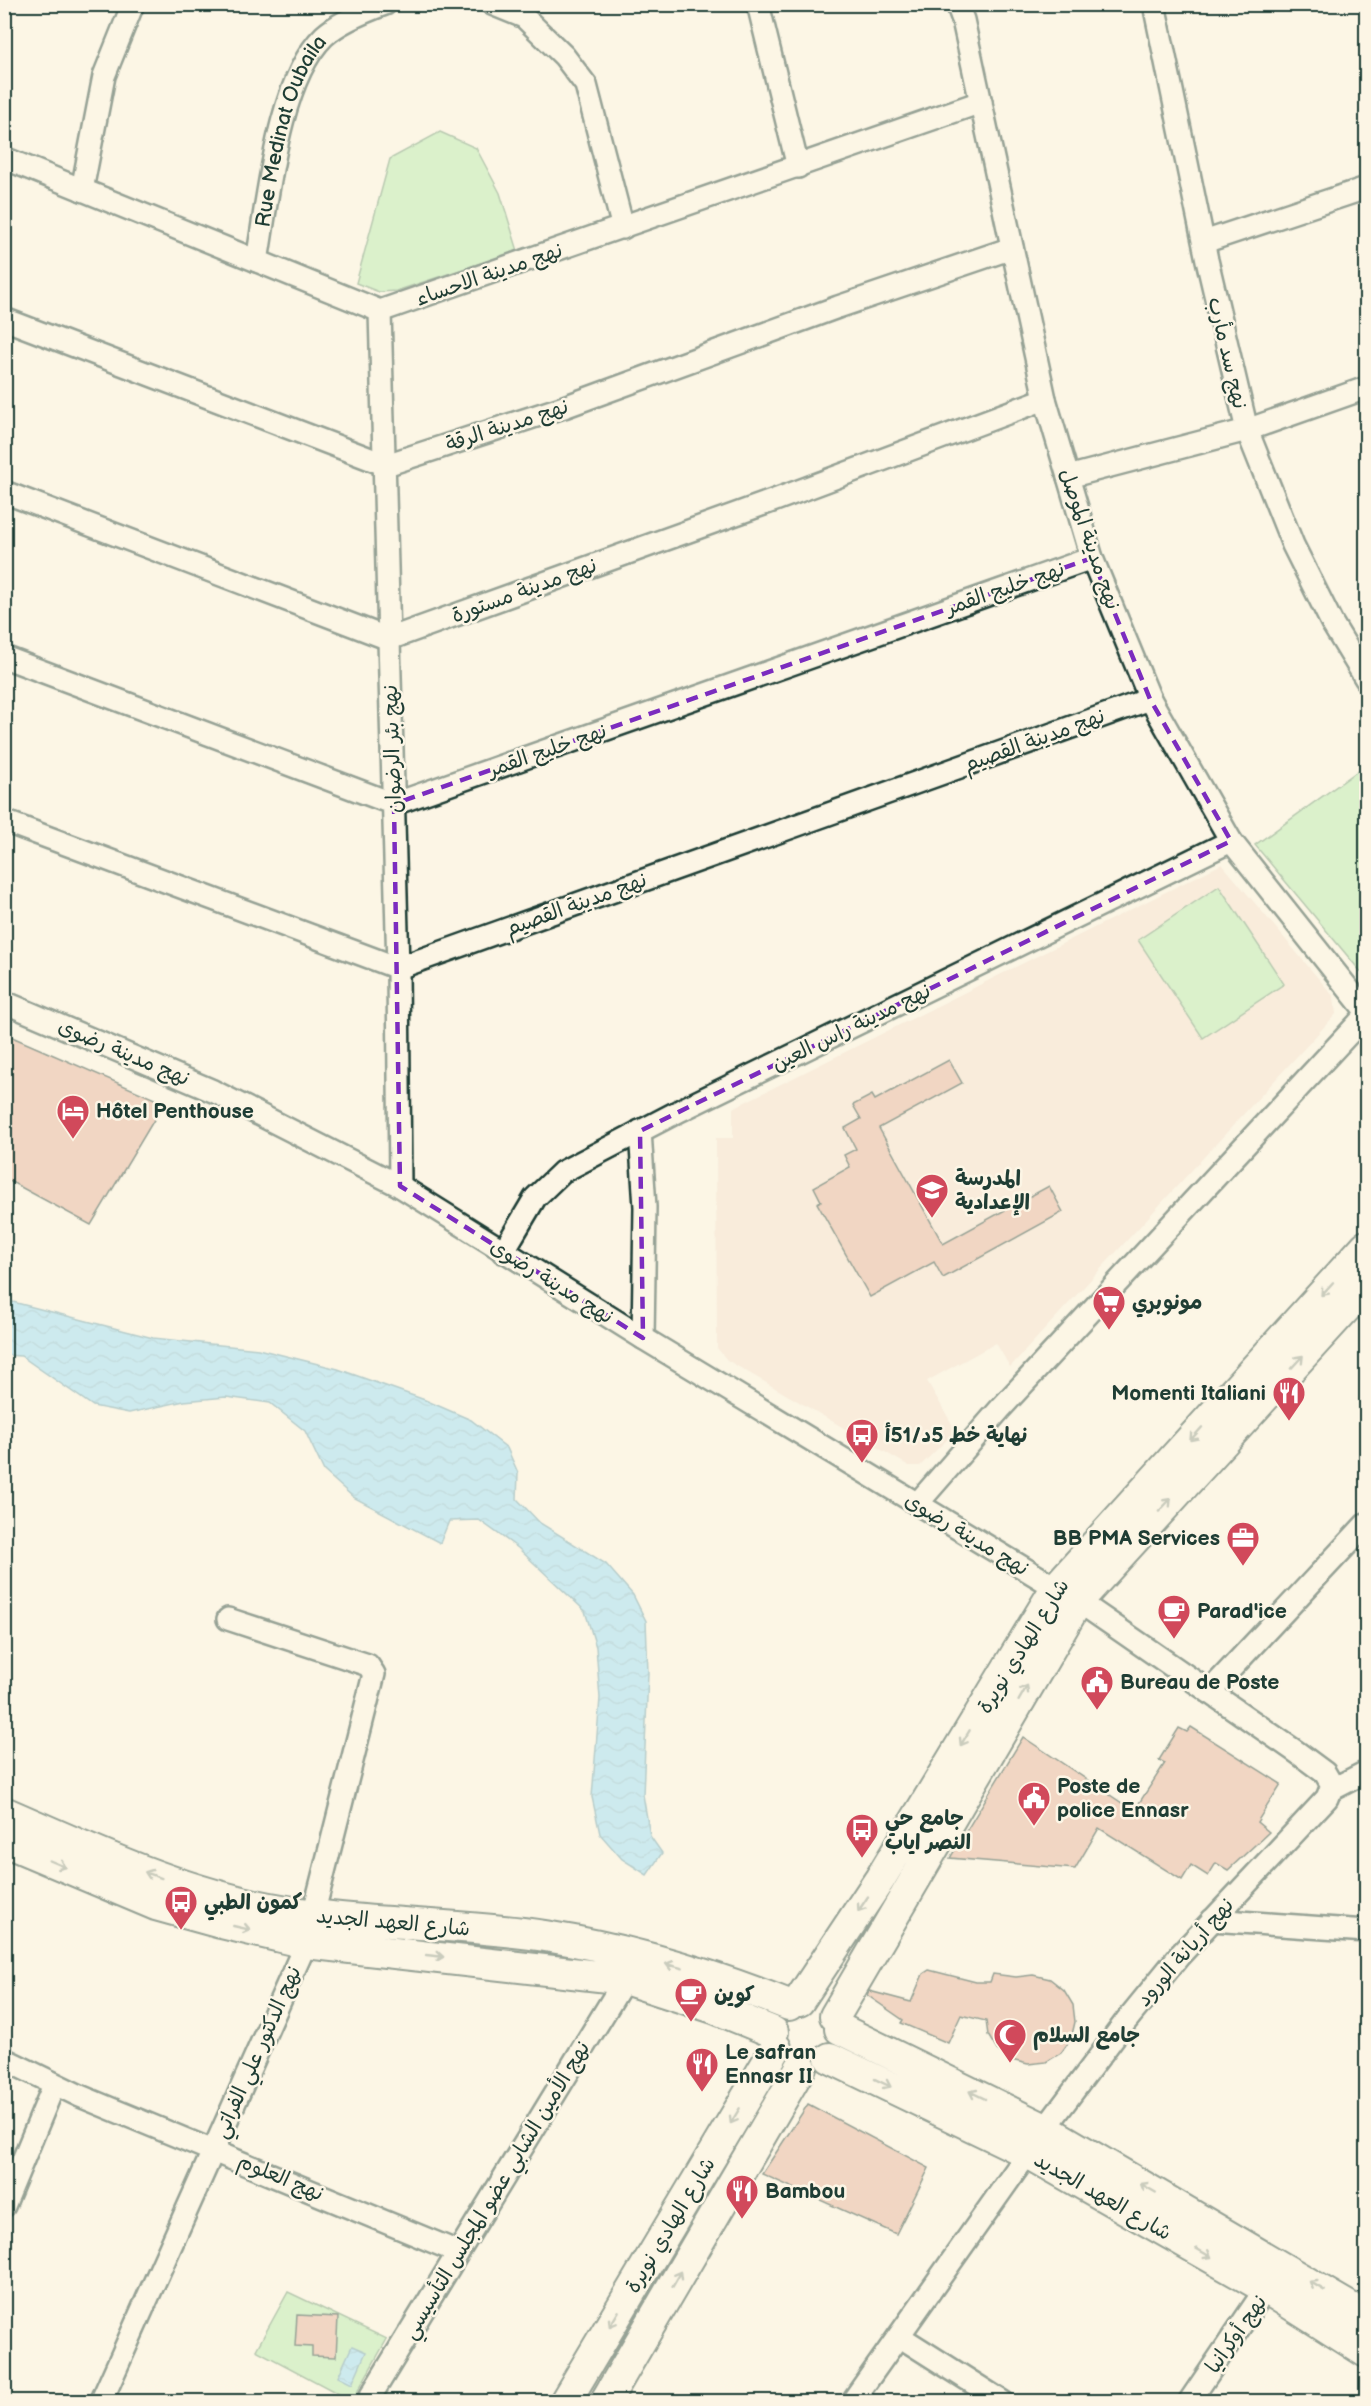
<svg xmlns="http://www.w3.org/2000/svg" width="1371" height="2406" font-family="'Balsamiq Sans','Playpen Sans Arabic',sans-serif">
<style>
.built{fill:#f5e0ce}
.green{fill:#b3eaac;stroke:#699470;stroke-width:1.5}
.water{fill:url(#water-waves);stroke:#669caa;stroke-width:1.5}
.building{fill:#e4af99;stroke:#1f3d34;stroke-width:1.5}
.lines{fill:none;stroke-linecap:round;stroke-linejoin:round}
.street-casing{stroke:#1f3d34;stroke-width:26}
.secondary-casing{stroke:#1f3d34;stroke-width:34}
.street{stroke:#fcf5e5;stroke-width:21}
.secondary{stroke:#fcf5e5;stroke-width:30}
.oneway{stroke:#8e998c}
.marked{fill:none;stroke:#7b2cbf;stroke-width:4.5;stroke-dasharray:12 8;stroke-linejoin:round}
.labels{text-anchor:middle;stroke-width:5;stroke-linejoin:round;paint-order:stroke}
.street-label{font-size:21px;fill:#1f3d34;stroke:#fcf5e5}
.poi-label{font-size:21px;font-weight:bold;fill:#1f3d34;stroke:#fcf5e5;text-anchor:start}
</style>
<defs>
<pattern id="water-waves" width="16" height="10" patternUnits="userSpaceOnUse" patternTransform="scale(1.5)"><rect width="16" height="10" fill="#96dcf8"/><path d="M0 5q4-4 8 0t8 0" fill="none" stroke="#81bed5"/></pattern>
</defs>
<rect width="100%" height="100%" fill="#fcf5e5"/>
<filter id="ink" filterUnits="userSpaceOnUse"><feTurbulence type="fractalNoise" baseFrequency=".0167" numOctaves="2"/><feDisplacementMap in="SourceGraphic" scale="12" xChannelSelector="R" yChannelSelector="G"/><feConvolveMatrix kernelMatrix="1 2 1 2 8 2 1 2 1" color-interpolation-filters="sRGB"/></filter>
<g filter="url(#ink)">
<path class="built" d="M 1222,864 L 1334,997 L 1336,1014 L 1010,1367 L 996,1343 L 927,1381 L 956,1431 L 920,1466 L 909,1466 L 727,1360 L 717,1348 L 716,1138 L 733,1138 L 733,1108 Z"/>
<path class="green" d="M 440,132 L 476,148 L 500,193 L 518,251 L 396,291 L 379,292 L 356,283 L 390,159 Z
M 1366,765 L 1366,951 L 1363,954 L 1366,957 L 1366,974 L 1361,972 L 1255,845 Z
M 1219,886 L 1284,984 L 1203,1038 L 1138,940 Z
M 288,2292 L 387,2339 L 352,2401 L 256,2350 Z"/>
<path class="water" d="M 5,1300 L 153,1338 L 258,1349 L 338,1369 L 425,1400 L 471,1420 L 507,1448 L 518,1473 L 517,1499 L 540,1523 L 606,1564 L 633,1595 L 646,1621 L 648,1673 L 643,1795 L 650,1836 L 662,1853 L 647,1875 L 622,1859 L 600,1834 L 592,1797 L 600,1698 L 596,1647 L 585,1611 L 518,1548 L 479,1520 L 449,1521 L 440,1543 L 353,1497 L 324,1471 L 305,1431 L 270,1403 L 226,1397 L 184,1401 L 129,1413 L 93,1406 L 21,1356 L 5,1355 Z
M 352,2346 L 366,2352 L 352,2384 L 338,2377 Z"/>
<path class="building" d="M 12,1037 L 164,1103 L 91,1225 L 4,1178 L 4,1046 Z
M 949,1060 L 962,1083 L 879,1128 L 943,1244 L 1049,1186 L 1063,1212 L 943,1278 L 934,1262 L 870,1297 L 817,1203 L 821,1201 L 814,1187 L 850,1167 L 844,1155 L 856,1149 L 845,1128 L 861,1119 L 853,1105 L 872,1095 L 875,1100 Z
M 1191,1727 L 1281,1784 L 1257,1822 L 1269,1832 L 1228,1870 L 1216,1863 L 1208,1876 L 1191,1865 L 1182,1880 L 1099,1828 L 1075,1869 L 950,1858 L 1023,1737 L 1134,1811 L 1165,1763 L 1159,1760 L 1179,1728 L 1187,1732 Z
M 929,1970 L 976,1982 L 990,1982 L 993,1974 L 1016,1977 L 1033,1975 L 1050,1979 L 1064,1990 L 1073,2005 L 1075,2022 L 1071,2039 L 1061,2053 L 1046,2062 L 1028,2064 L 1011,2060 L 997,2050 L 988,2035 L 986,2021 L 961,2015 L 948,2043 L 901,2023 L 903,2020 L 867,1995 L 869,1991 L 911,2002 L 923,1974 Z
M 808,2104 L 929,2168 L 896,2234 L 762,2174 Z
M 297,2315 L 338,2317 L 336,2357 L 312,2356 L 312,2347 L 295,2346 Z"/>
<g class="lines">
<g class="street-casing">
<g id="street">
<path d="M 492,4 L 524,17 L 564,56 L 586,85 L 623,228"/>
<path d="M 758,4 L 798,167"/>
<path d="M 957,4 L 963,20 L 1045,399 L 1092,558 L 1150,699 L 1231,841 L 1366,1011"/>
<path d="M 1154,4 L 1207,260 L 1247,430 L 1293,545 L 1332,623 L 1366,679"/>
<path d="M 4,158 L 380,311 L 981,102"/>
<path d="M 82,190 L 104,76 L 133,4"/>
<path d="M 1204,242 L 1366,188"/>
<path id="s1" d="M 257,261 C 268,198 278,81 324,36 C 339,22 366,11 385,4"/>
<path d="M 380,311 L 398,968 L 400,1186"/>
<path d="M 4,319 L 386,465 L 564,407 L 838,307 L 1012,248"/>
<path d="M 1068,477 L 1247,430 L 1366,388"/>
<path d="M 4,492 L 389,639 L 775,500 L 1045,399"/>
<path d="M 4,657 L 394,804 L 1092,558"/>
<path d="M 4,821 L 398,968 L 1150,699"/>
<path d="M 4,1002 L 213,1091 L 400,1186 L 643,1338 L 1078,1601 L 1298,1753 L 1325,1773 L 1332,1785 L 1327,1798 L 1179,1956 L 1126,2021 L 1045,2129 L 852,2402"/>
<path d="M 640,1131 L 645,1207 L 643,1338"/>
<path d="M 503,1252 L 535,1198 L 562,1172 L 681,1110 L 1231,841"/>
<path d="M 917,1504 L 1000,1409 L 1366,1015"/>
<path d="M 1209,1692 L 1366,1524"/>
<path d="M 1331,1790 L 1366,1772"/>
<path d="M 1212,1920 L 1366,1931"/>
<path d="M 4,2059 L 80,2096 L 458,2252"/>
<path d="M 4,2206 L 54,2085"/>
<path d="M 899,2336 L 1003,2402"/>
<path d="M 101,2402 L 306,1943 L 374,1674 L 368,1665 L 228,1619"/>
<path d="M 367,2402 L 625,1979"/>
<path d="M 1189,2402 L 1273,2278"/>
</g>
</g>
<g class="secondary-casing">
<path id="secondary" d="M 4,1812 C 85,1847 165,1885 251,1904 C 348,1926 447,1921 545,1936 C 629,1949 711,1974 789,2005
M 4,1841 L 156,1905 L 221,1923 L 306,1943 L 625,1979 L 714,2008 L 773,2032
M 799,2001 L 880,1879 L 1056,1588 L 1366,1246
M 835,2016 L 1078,1601 L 1366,1286
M 840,2029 L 1045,2129 L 1366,2317
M 830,2058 L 1028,2153 L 1267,2289 L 1366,2352
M 565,2402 L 776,2048
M 605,2402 L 801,2067"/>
</g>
<use href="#street" class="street"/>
<use href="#secondary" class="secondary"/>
</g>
<defs><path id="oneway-shaft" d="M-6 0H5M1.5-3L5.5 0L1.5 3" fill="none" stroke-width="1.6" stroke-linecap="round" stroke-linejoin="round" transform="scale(1.5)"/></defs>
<g class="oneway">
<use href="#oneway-shaft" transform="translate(1327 1289) rotate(132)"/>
<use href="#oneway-shaft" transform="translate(1297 1362) rotate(-47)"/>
<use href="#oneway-shaft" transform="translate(1196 1434) rotate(132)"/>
<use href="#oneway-shaft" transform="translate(1165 1505) rotate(-47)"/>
<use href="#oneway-shaft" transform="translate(1023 1693) rotate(-60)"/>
<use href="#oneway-shaft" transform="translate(965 1738) rotate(121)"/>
<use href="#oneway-shaft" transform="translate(58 1864) rotate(23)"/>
<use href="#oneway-shaft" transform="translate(153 1875) rotate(-160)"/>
<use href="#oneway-shaft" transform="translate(863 1904) rotate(124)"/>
<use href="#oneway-shaft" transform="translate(242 1928) rotate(13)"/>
<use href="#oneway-shaft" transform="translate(435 1956) rotate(6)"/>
<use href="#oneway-shaft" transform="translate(674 1966) rotate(-165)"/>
<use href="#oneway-shaft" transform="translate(883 2083) rotate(26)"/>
<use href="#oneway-shaft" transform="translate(977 2095) rotate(-154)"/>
<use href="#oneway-shaft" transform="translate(735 2116) rotate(121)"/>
<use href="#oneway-shaft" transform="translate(1148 2188) rotate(-150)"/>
<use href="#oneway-shaft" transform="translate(1204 2253) rotate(30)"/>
<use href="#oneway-shaft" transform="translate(677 2279) rotate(-60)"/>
<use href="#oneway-shaft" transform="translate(1317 2286) rotate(-149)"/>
<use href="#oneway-shaft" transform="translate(614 2319) rotate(121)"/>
</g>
</g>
<path d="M0 0H1371V2406H0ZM 1092,558 L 1150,699 L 1231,841 L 640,1131 L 643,1338 L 400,1186 L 394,804 Z" fill="#fcf5e5" fill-opacity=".55" fill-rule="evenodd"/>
<path class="marked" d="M 1092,558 L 1150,699 L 1231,841 L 640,1131 L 643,1338 L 400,1186 L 394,804 Z"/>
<defs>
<g id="hotel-pin" transform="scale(1.725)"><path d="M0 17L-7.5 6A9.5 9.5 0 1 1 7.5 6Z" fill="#d1495b" stroke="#fcf5e5"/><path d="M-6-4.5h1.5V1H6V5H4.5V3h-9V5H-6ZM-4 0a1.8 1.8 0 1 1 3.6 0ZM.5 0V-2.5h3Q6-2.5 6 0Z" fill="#fff"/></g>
<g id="school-pin" transform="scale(1.725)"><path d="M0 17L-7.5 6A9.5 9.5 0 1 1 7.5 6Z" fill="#d1495b" stroke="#fcf5e5"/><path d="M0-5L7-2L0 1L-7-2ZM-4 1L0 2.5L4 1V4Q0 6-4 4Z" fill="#fff"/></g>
<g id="supermarket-pin" transform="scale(1.725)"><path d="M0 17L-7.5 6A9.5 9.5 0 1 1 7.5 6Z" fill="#d1495b" stroke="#fcf5e5"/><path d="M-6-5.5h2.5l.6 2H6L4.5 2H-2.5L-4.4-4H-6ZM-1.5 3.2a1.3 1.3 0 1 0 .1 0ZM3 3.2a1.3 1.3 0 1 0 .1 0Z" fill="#fff"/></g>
<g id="restaurant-pin" transform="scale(1.725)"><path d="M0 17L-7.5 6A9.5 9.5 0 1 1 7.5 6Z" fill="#d1495b" stroke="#fcf5e5"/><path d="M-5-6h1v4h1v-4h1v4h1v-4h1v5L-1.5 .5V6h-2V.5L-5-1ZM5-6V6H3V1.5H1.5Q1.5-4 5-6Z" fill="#fff"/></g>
<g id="bus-pin" transform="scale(1.725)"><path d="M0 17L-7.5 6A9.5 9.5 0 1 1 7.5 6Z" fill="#d1495b" stroke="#fcf5e5"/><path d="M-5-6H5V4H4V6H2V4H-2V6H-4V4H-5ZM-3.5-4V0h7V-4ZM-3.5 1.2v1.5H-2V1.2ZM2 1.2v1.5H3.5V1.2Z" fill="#fff"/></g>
<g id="office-pin" transform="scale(1.725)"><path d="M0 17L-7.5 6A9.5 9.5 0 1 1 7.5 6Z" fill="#d1495b" stroke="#fcf5e5"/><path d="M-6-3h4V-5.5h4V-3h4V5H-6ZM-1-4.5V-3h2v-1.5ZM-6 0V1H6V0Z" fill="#fff"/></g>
<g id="cafe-pin" transform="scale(1.725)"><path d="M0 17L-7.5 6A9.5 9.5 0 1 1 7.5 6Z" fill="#d1495b" stroke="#fcf5e5"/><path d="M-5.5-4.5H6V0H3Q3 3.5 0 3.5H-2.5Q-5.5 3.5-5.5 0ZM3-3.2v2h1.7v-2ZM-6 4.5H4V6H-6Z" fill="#fff"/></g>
<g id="civic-pin" transform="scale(1.725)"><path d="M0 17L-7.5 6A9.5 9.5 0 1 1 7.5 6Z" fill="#d1495b" stroke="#fcf5e5"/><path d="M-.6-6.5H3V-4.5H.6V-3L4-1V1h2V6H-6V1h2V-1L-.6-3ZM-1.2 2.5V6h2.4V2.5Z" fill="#fff"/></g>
<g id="mosque-pin" transform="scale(1.725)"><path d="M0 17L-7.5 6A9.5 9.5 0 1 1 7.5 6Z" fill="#d1495b" stroke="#fcf5e5"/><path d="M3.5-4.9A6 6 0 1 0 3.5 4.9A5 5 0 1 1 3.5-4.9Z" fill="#fff"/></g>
</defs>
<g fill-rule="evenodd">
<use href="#hotel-pin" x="73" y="1111"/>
<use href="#school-pin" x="932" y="1190"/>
<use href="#supermarket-pin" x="1109" y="1302"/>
<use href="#restaurant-pin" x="1289" y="1393"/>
<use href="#bus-pin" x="862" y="1435"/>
<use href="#office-pin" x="1243" y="1538"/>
<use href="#cafe-pin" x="1174" y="1611"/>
<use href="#civic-pin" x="1097" y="1682"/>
<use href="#civic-pin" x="1034" y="1798"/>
<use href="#bus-pin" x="862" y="1830"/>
<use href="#bus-pin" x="181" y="1902"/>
<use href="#cafe-pin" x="691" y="1994"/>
<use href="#mosque-pin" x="1010" y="2035"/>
<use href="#restaurant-pin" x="702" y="2064"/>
<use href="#restaurant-pin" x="742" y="2191"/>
</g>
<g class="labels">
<g class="street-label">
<text dy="7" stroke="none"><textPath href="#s1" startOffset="135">Rue Medinat Oubaila</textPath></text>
<text transform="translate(489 274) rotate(-19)" y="7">نهج مدينة الاحساء</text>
<text transform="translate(1228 353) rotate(77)" y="7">نهج سد مأرب</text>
<text transform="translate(507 425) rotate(-18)" y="7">نهج مدينة الرقة</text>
<text transform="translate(1090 539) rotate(71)" y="7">نهج مدينة الموصل</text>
<text transform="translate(1005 588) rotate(-19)" y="7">نهج خليج القمر</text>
<text transform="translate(524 590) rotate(-20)" y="7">نهج مدينة مستورة</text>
<text transform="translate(1034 740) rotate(-20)" y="7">نهج مدينة القصيم</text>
<text transform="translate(392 749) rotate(-92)" y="7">نهج بئر الرضوان</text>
<text transform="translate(547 750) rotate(-19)" y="7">نهج خليج القمر</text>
<text transform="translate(576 904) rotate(-20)" y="7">نهج مدينة القصيم</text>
<text transform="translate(851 1027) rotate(-26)" y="7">نهج مدينة راس العين</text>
<text transform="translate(124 1052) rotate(23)" y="7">نهج مدينة رضوى</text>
<text transform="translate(552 1281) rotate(32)" y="7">نهج مدينة رضوى</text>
<text transform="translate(967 1534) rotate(31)" y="7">نهج مدينة رضوى</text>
<text transform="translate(1023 1646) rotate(-58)" y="7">شارع الهادي نويرة</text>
<text transform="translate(393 1922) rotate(5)" y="7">شارع العهد الجديد</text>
<text transform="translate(1185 1952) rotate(-49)" y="7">نهج أريانة الورود</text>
<text transform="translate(257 2052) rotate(-66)" y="7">نهج الدكتور علي الفراتي</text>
<text transform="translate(281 2177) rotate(23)" y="7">نهج العلوم</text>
<text transform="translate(496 2190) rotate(-59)" y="7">نهج الأمين الشابي عضو المجلس التأسيسي</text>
<text transform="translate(1103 2196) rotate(30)" y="7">شارع العهد الجديد</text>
<text transform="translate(670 2225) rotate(-59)" y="7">شارع الهادي نويرة</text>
<text transform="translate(1236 2334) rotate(-55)" y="7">نهج أوكرانيا</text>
</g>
<g class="poi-label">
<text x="96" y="1118">Hôtel Penthouse</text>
<text x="955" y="1185">المدرسة<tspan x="955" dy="24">الإعدادية</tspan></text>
<text x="1132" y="1309">مونوبري</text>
<text x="1266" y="1400" text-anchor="end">Momenti Italiani</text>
<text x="885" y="1442">نهاية خط 5د/51أ</text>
<text x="1220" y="1545" text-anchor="end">BB PMA Services</text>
<text x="1197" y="1618">Parad'ice</text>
<text x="1120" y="1689">Bureau de Poste</text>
<text x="1057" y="1793">Poste de<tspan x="1057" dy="24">police Ennasr</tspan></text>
<text x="885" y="1825">جامع حي<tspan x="885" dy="24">النصر اياب</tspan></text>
<text x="204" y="1909">كمون الطبي</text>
<text x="714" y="2001">كوين</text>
<text x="1033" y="2042">جامع السلام</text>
<text x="725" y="2059">Le safran<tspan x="725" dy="24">Ennasr II</tspan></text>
<text x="765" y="2198">Bambou</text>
</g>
</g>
<rect width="1371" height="2406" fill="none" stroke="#fcf5e5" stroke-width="24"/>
<rect x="12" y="12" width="1347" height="2382" fill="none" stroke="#1f3d34" stroke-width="2" filter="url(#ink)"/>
</svg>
